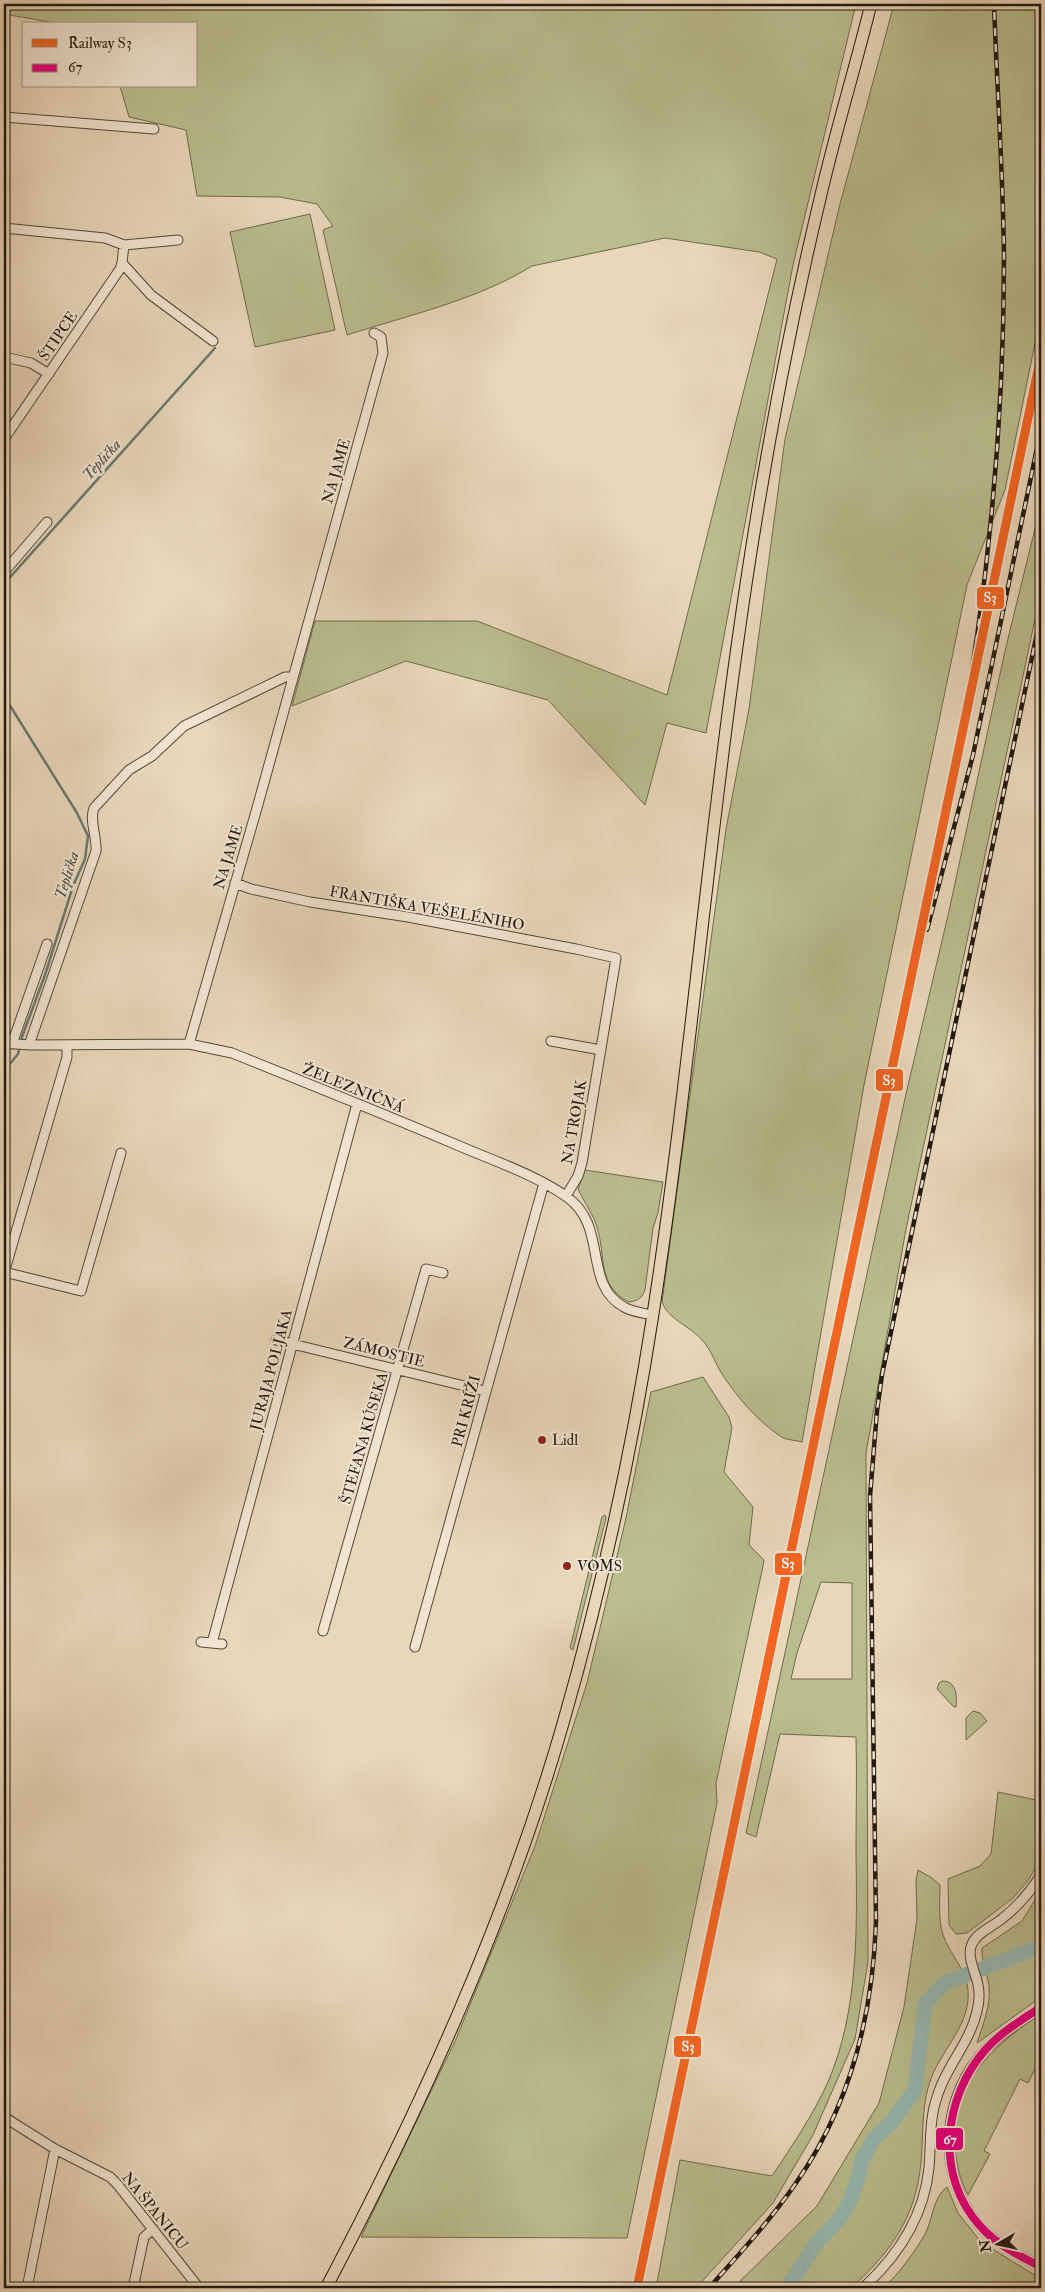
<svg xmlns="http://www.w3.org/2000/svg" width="1045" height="2292" font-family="'IM FELL Double Pica',serif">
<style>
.green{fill:#babd8d;stroke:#6e6b4f;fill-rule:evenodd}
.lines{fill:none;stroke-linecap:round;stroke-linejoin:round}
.stream{stroke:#687972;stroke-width:2.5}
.river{stroke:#97b9b2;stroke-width:15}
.minor-casing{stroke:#54483b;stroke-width:11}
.major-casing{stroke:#221911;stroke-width:13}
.minor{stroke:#f1e5d2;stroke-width:9}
.major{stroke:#e9d7ba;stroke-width:11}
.rail-casing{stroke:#221911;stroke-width:4.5}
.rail{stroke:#f1e5d2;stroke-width:2.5;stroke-dasharray:8;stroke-linecap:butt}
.bus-1-casing{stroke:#f1e5d2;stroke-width:11}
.bus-1{stroke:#e5007d;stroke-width:8}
.rail-1-casing{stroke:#f1e5d2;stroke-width:12}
.rail-1{stroke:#f26522;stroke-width:9}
.poi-dot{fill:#8f2418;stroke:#f1e5d2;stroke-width:2}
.labels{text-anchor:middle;stroke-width:4;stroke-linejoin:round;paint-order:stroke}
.street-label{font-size:15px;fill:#221911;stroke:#f1e5d2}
.poi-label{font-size:15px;fill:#221911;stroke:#f1e5d2;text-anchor:start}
.water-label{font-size:16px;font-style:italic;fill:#4b5149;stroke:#f1e5d2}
.line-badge{stroke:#f1e5d2;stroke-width:2}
.badge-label{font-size:14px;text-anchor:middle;font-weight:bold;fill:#fff}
</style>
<rect width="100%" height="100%" fill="#e9d7ba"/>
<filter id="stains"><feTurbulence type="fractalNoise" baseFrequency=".004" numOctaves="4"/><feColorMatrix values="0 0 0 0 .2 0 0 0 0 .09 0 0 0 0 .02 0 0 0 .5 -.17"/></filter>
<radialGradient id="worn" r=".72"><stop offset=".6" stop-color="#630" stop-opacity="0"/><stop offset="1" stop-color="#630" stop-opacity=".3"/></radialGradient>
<path class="green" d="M 4,4 L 856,4 L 793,265 L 706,733 L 667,723 L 645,805 L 548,700 L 406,661 L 292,706 L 315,621 L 477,621 L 667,695 L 777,259 L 759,252 L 665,238 L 532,266 C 477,300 409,315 347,335 L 323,230 L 333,226 L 317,204 L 280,197 L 197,196 L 186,130 L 129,117 L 120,86 L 196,86 L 196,24 L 61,24 L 4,14 Z
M 894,4 L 1041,4 L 1041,314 L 1005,490 L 967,585 L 864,1085 L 802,1442 C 795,1440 785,1440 780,1436 C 758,1421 738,1398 724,1377 C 716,1366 712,1351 703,1341 C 691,1326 668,1320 662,1302 L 726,829 L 749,709 L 785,439 L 839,208 Z
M 310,214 L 335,330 L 255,347 L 230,232 Z
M 1041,504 L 1041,591 L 906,1229 L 866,1453 L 868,1962 L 855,2039 L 813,2135 L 773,2203 L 696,2288 L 656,2288 L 680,2160 L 772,2176 C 792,2146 813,2115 828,2082 C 859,2010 857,1927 856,1851 C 856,1813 857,1775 856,1737 L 780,1734 L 756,1837 L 746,1833 L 906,1094 L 949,911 L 1005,651 ZM 821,1582 L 852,1583 L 852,1679 L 791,1679 L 797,1653 Z
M 585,1170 L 663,1182 L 658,1213 L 653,1228 L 645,1290 C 642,1298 638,1301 629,1302 C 597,1287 606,1255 597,1227 C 593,1214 584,1202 578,1189 Z
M 703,1377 L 729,1417 L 732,1428 L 724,1472 L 753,1507 L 749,1545 L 764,1560 L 763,1566 L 716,1783 L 717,1803 L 627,2238 L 361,2237 L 456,2039 L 535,1846 L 587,1683 L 626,1518 L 651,1392 Z
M 605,1515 L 606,1518 L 573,1650 L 570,1648 L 602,1517 Z
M 942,1681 C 957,1681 957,1696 956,1707 L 954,1707 L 937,1689 L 939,1683 Z
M 973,1711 L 980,1713 L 987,1721 L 966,1740 L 966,1718 Z
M 998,1792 L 1041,1801 L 1041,1860 L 1027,1882 L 1013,1898 L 967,1933 L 956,1934 L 949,1925 L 948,1879 L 980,1866 L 991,1854 Z
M 918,1870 L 932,1878 L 940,1885 C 940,1901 938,1919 943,1935 C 949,1953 967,1970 968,1990 C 971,2023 944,2047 932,2076 C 919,2108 925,2144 919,2177 C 912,2223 885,2258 851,2288 L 733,2288 L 817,2206 L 879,2103 L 904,2007 L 917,1919 L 916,1880 Z
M 1041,1890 L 1041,1997 L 977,2043 C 983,2025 991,2005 989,1986 C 987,1972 981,1962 982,1948 L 1022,1921 Z
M 1041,2014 L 1041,2057 L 1028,2083 L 1020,2079 L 984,2151 L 990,2154 L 968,2195 C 960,2181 956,2163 955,2147 C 950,2083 993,2046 1041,2014 Z
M 947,2187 L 958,2213 L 981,2242 L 1041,2279 L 1041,2288 L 883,2288 C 899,2274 913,2254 924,2236 C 933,2221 932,2198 947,2187 Z"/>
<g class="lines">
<path class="stream" d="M 4,584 L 215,348
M 4,696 L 77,813 L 88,836 L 85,859 L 73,886 L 45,975 L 22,1037 L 18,1054 L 4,1071"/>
<path class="river" d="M 790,2288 L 790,2284 L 814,2246 L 841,2217 L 850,2201 L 858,2178 L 861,2162 L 873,2140 L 891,2123 L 915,2090 L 925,2004 L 945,1983 L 1041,1946"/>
<g class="minor-casing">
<path id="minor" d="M 4,117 L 154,129
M 4,228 L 105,238 L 124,245 L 178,240
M 122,263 L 151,295 L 213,341
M 4,357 L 31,363 L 49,374
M 4,439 L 120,269 L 122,263 L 124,245
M 4,572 L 47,522
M 235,883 L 251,889 L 310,902 L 408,917 L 576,949 L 616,958 L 582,1163 L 578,1176 L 566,1196
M 551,1041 L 601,1050
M 4,1043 L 29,1045 L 189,1044 L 232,1053 C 307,1083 382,1113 457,1145 C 494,1161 534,1174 567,1197 C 609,1227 582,1284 624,1307 C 632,1312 643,1313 653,1315
M 12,1044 L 47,944
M 189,1044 L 257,808 L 383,353 L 381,337 L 374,333
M 29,1045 L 96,851 C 97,837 89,820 94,808 L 129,770 L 152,756 L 184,726 L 285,677 L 293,677
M 4,1272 L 81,1291 L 121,1153
M 4,1273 L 67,1057 L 67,1045
M 276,1340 L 485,1391
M 323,1631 L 426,1269 L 443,1273
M 201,1642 L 222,1644
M 212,1643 L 357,1104
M 415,1647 L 544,1183
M 1041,2007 C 1022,2020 1003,2032 987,2048 C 941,2095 935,2174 979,2225 C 995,2243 1020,2256 1041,2267
M 4,2117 L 55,2149 L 110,2177 L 118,2185 L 199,2288
M 27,2288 L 55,2149
M 133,2288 L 144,2237 L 153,2229
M 863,2288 C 899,2255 924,2217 929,2168 C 931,2144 929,2120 937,2097 C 946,2066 970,2043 977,2011 C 979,2003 980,1994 978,1985 C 976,1973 966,1956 972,1944 C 977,1932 994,1926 1003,1918 C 1018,1906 1031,1891 1041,1875"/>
</g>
<g class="major-casing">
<path id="major" d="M 326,2288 C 421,2107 508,1917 564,1720 C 602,1587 632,1451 653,1314 C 687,1095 705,874 736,654 C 757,501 784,349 820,199 C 835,133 855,69 871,4"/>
</g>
<use href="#minor" class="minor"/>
<use href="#major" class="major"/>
<g class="rail-casing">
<path id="rail" d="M 958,753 C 988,590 1004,423 1004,257 C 1003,172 997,88 994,4
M 927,930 L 973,755 L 1041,429
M 709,2288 C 739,2254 770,2221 796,2183 C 850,2106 873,2014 876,1921 L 870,1496 L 877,1411 L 882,1375 L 1041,614"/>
</g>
<use href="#rail" class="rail"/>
<g class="bus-1-casing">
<path id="bus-1" d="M 1041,2007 C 1022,2020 1001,2032 986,2049 C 943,2097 934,2177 981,2227 C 997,2245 1020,2256 1041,2267"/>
</g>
<use href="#bus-1" class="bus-1"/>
<g class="rail-1-casing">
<path id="rail-1" d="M 637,2288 L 1041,356"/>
</g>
<use href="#rail-1" class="rail-1"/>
</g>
<g class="poi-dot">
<circle cx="542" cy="1440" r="5"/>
<circle cx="567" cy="1566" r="5"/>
</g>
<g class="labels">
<g class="street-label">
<text transform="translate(58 336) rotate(-56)" y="5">ŠTIPCE</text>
<text transform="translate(336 471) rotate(-74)" y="5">NA JAME</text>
<text transform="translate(228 857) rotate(-73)" y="5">NA JAME</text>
<text transform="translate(427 908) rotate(10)" y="5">FRANTIŠKA VEŠELÉNIHO</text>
<text transform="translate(353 1088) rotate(22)" y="5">ŽELEZNIČNÁ</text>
<text transform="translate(574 1122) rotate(-80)" y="5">NA TROJAK</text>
<text transform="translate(384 1352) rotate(14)" y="5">ZÁMOSTIE</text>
<text transform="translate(271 1370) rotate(-75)" y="5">JURAJA POLJAKA</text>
<text transform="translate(466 1411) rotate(-75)" y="5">PRI KRÍŽI</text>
<text transform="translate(364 1438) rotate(-74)" y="5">ŠTEFANA KÚSEKA</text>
<text transform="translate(155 2211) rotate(51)" y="5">NA ŠPANICU</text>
</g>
<g class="poi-label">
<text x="552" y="1445">Lidl</text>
<text x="577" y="1571">VOMS</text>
</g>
<g class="water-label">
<text transform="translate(101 459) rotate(-48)" y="6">Teplička</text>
<text transform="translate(66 875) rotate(-73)" y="6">Teplička</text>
</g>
</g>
<g class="line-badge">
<rect x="976" y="586" width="29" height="24" rx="5" fill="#f26522"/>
<rect x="875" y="1068" width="29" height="24" rx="5" fill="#f26522"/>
<rect x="774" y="1552" width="29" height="24" rx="5" fill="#f26522"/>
<rect x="673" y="2035" width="29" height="23" rx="5" fill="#f26522"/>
<rect x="935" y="2127" width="29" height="24" rx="5" fill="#e5007d"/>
</g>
<g class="badge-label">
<text x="990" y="602">S3</text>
<text x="889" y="1085">S3</text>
<text x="788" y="1568">S3</text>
<text x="688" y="2051">S3</text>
<text x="950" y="2144">67</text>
</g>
<rect width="1045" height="2292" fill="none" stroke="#e9d7ba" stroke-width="20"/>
<rect x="5" y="5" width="1035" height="2282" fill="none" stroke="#221911" stroke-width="2.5"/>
<rect x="10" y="10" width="1025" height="2272" fill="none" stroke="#221911"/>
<rect x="22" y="22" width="175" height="65" fill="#f1e5d2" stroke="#9e9385"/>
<rect x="32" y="39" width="25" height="8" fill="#f26522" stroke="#9e9385"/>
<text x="68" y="48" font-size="15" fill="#221911">Railway S3</text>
<rect x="32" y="64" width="25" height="8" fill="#e5007d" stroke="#9e9385"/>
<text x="68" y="72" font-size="15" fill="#221911">67</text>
<g transform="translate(998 2244) rotate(261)" stroke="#f1e5d2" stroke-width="4" paint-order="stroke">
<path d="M0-4L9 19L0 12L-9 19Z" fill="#221911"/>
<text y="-8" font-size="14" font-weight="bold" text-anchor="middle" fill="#221911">N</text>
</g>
<rect width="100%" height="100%" filter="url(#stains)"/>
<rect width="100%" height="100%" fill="url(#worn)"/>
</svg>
